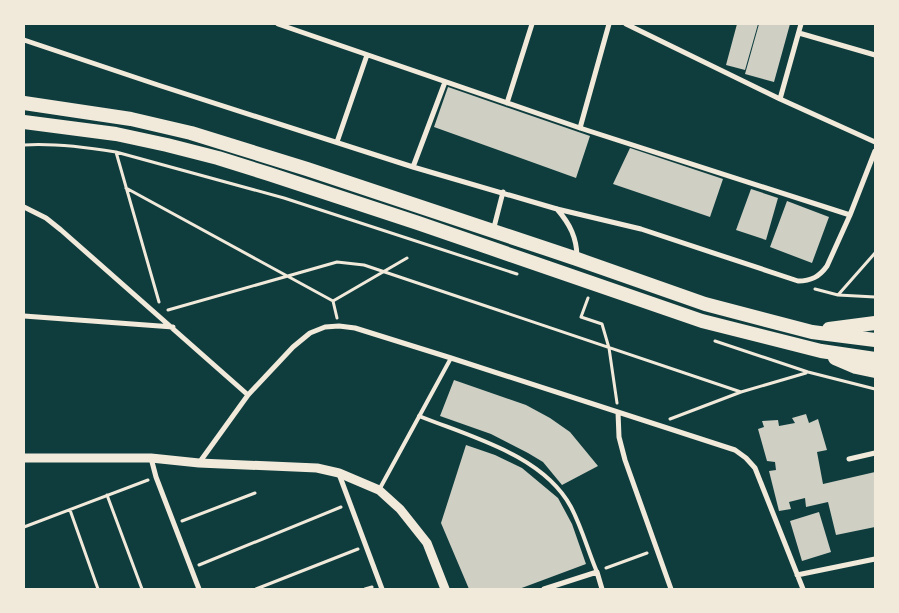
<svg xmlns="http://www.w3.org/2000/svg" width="899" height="613" font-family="'Roboto Serif',serif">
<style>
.building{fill:#cfcfc3}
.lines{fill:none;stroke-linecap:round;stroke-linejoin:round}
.path{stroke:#f1e9da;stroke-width:3}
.service{stroke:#f1e9da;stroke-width:4}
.minor{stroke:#f1e9da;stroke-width:5}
.tertiary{stroke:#f1e9da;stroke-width:9}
.trunk{stroke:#f1e9da;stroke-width:14}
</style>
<rect width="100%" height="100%" fill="#0f3d3e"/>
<path class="building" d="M 737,24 L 758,24 L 745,70 L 726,65 Z
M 759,24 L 790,24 L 774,82 L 745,74 Z
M 448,87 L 590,136 L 576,178 L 434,127 Z
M 630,148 L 723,179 L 710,217 L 613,184 Z
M 751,189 L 778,198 L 766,240 L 736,230 Z
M 787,201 L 829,217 L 812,263 L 770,247 Z
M 454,380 L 526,405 L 550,418 L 570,432 L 598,466 L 562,485 L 543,462 L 528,453 L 491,434 L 440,416 Z
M 806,414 L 809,423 L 818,419 L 827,450 L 817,452 L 823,484 L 875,472 L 875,527 L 836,535 L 828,502 L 806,507 L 805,498 L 789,502 L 791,509 L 779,511 L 769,471 L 776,470 L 775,462 L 767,461 L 758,429 L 764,427 L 762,421 L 778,420 L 779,426 L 795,423 L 792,418 Z
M 466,445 L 495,455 L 522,468 L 558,498 L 572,524 L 586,564 L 519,589 L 469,589 L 441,523 Z
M 819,512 L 831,552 L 802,561 L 790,521 Z"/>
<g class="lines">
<path class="path" d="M 24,145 C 54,143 85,147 116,152 L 284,198 L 517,274
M 116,152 L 159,302
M 126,188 L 333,301 L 337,318
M 875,253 L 838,295 L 875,297
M 815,289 L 838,295
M 588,298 L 581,317 L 602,324 L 609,348 L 617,403
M 333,301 L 407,258
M 168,310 L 337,262 L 364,265 L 741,392
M 715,341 L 808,372 L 875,389
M 670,419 L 741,392 L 806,373
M 107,495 L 142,589
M 70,510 L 98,589
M 182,521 L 255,493
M 24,527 L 148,480
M 199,565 L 341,507
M 606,568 L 647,553
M 256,589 L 358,549
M 365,589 L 372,587"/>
<path class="service" d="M 419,416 C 471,437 543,455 571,507 C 582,528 588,551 597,572
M 379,490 L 451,358"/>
<path class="minor" d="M 278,24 L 580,128 L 850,215
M 626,24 L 780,99 L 875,142
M 799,33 L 875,55
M 24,40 L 158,85 L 413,167 L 557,209 L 641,229 L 798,281 C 811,281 819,277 827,266 L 850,215 L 875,151
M 780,99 L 801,24
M 507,103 L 532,24
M 580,128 L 609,24
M 337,142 L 367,55
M 413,167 L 445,82
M 24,207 L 46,218 L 61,230 L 248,395
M 557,209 C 570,224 577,238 577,258
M 493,231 L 503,192
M 24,316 L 173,327
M 618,412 L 619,437 L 625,460 L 671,589
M 151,458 L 156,477 L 199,589
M 849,459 L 875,453
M 199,463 L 248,395 L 293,347 L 310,333 L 325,327 L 339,326 L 355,328 L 451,358 L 735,450 L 746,458 L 755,468 L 803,589
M 339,474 L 382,589
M 797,575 L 875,559
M 544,589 L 597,572 L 602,589"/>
<path class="tertiary" d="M 24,458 L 151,458 L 199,463 L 317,468 L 339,473 L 379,490 L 400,509 L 427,543 L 445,589"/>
<path class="trunk" d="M 24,103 L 131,119 L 191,133 L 307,169 L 577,259 L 705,304 L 812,332 L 875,340
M 24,122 L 116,134 L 167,145 L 218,158 L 269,174 L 418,223 L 702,321 L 821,351 L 875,359
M 829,329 L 875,323
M 835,358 L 856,367 L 875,371"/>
</g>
<rect width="899" height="613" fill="none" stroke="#f1e9da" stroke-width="50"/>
</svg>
